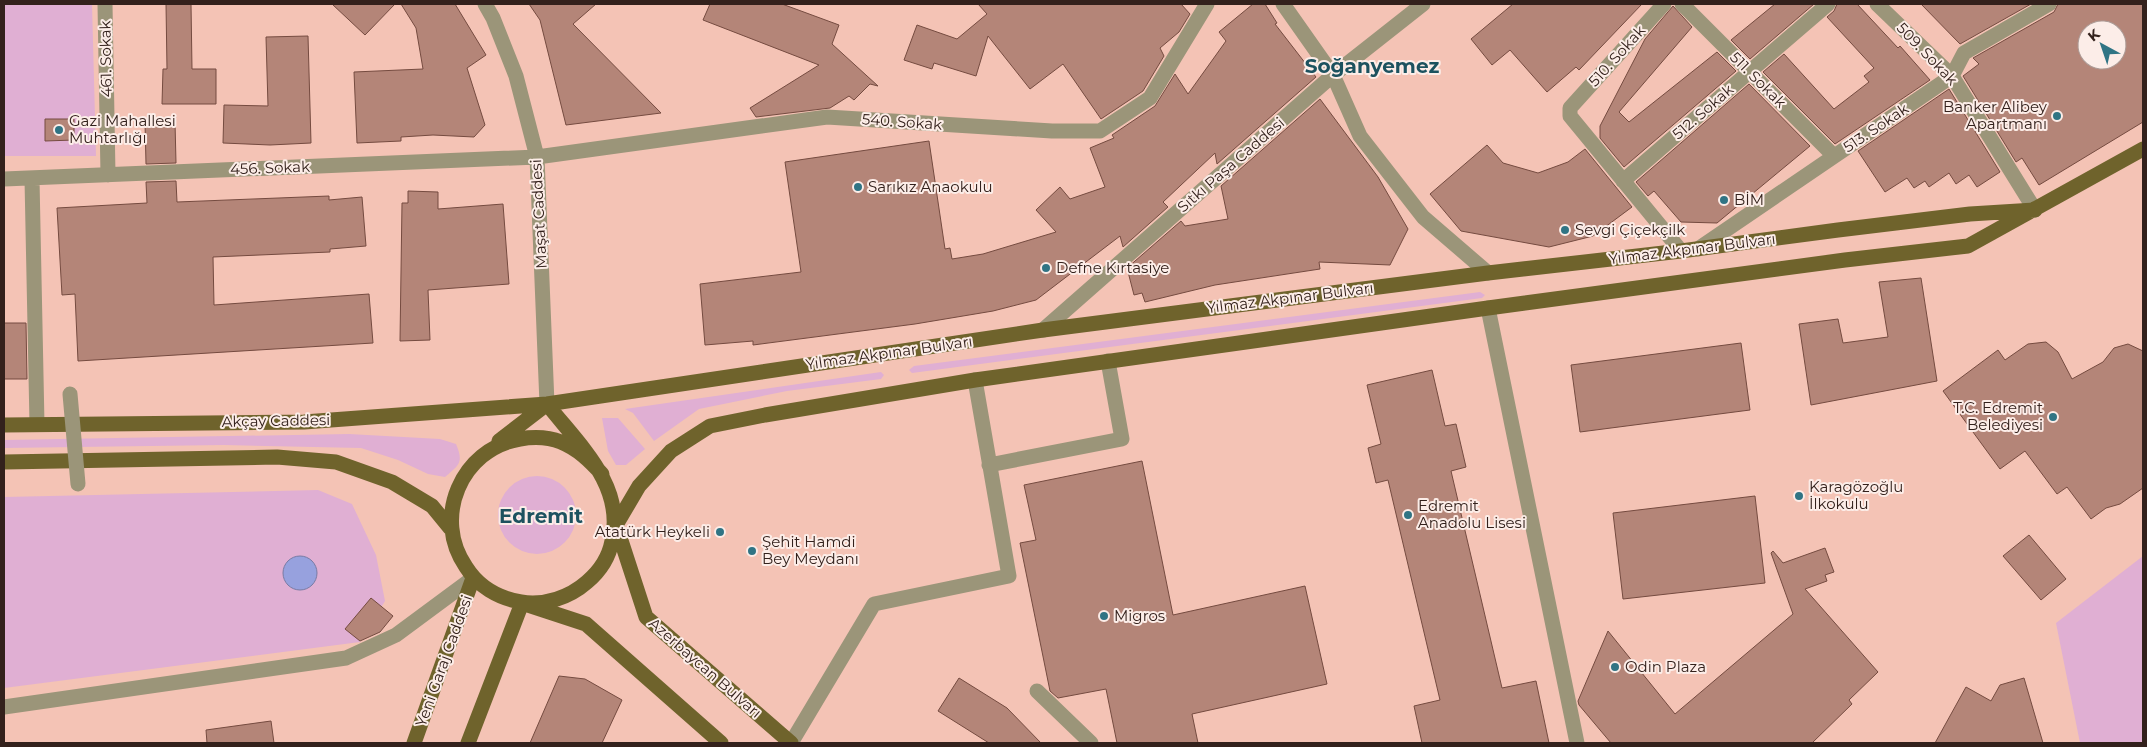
<svg xmlns="http://www.w3.org/2000/svg" width="2147" height="747" font-family="Montserrat,sans-serif">
<style>
.green{fill:#e0afd3}
.water{fill:#97a1de;stroke:#797ba4}
.building{fill:#b48578;stroke:#754b40;fill-rule:evenodd}
.lines{fill:none;stroke-linecap:round;stroke-linejoin:round}
.minor{stroke:#9b9579;stroke-width:15}
.major{stroke:#6f632c;stroke-width:15}
.minor-bridge{stroke:#9b9579;stroke-width:15}
.poi-dot{fill:#307484;stroke:#fcede8;stroke-width:2}
.labels{text-anchor:middle;stroke-width:4;stroke-linejoin:round;paint-order:stroke}
.street-label{font-size:15px;fill:#33211c;stroke:#fcede8}
.poi-label{font-size:15px;fill:#33211c;stroke:#fcede8;text-anchor:start}
.district-label{font-size:20px;font-weight:bold;fill:#1c525f;stroke:#fcede8}
</style>
<rect width="100%" height="100%" fill="#f4c3b5"/>
<path class="green" d="M 4,4 L 92,4 L 96,156 L 4,156 Z
M 1480,292 L 1485,295 L 1482,298 L 912,373 L 909,370 L 914,366 Z
M 881,372 L 884,375 L 881,379 L 787,391 L 699,409 L 654,441 L 633,413 L 625,409 Z
M 602,418 L 618,418 L 645,449 L 626,465 L 616,465 L 608,451 Z
M 349,434 L 440,439 L 456,444 C 464,463 459,465 445,477 L 428,474 L 398,460 L 361,448 L 224,445 L 4,448 L 4,440 Z
M498 515a39 39 0 1 1 78 0a39 39 0 1 1-78 0Z
M 318,490 L 352,504 L 376,555 L 385,601 L 360,642 L 4,688 L 4,497 Z
M 2143,556 L 2143,743 L 2080,743 L 2056,623 Z"/>
<path class="water" d="M283 573a17 17 0 1 1 34 0a17 17 0 1 1-34 0Z"/>
<path class="building" d="M 166,4 L 191,4 L 192,69 L 216,69 L 216,104 L 162,104 L 163,69 L 167,69 Z
M 332,4 L 395,4 L 365,35 Z
M 401,4 L 455,4 L 486,55 L 467,68 L 485,125 L 474,137 L 433,135 L 401,137 L 401,141 L 357,143 L 354,72 L 423,69 L 416,28 Z
M 529,4 L 596,4 L 573,24 L 661,113 L 566,125 L 540,20 Z
M 710,4 L 782,4 L 839,25 L 832,44 L 878,86 L 870,84 L 854,100 L 849,96 L 830,108 L 756,117 L 750,108 L 819,65 L 703,20 Z
M 978,4 L 1181,4 L 1190,14 L 1179,32 L 1160,48 L 1164,56 L 1143,91 L 1101,119 L 1063,64 L 1030,89 L 988,36 L 976,76 L 934,63 L 932,69 L 904,60 L 917,25 L 957,39 L 987,14 Z
M 1253,4 L 1265,4 L 1277,23 L 1275,24 L 1316,77 L 1217,164 L 1215,153 L 1163,202 L 1168,207 L 1123,247 L 1120,236 L 1036,300 L 993,311 L 915,324 L 753,345 L 753,341 L 705,345 L 700,284 L 801,272 L 785,162 L 929,141 L 945,249 L 950,248 L 952,259 L 983,254 L 1056,232 L 1036,210 L 1060,187 L 1070,199 L 1105,187 L 1090,148 L 1114,138 L 1112,135 L 1155,106 L 1175,74 L 1188,94 L 1226,41 L 1219,32 Z
M 1513,4 L 1642,4 L 1579,70 L 1576,67 L 1547,92 L 1510,50 L 1492,65 L 1471,39 Z
M 1775,4 L 1814,4 L 1750,59 L 1731,40 Z
M 1837,4 L 1857,4 L 1898,48 L 1900,46 L 1930,80 L 1835,144 L 1763,72 L 1784,54 L 1834,109 L 1869,82 L 1864,76 L 1874,68 L 1827,17 L 1834,11 Z
M 1921,4 L 2031,4 L 1960,44 Z
M 2058,4 L 2143,4 L 2143,122 L 2039,185 L 2022,158 L 2016,162 L 1963,76 L 1979,64 L 1973,58 L 2054,12 ZM 2087,30 L 2117,30 L 2117,60 L 2087,60 Z
M 1673,6 L 1692,27 L 1619,112 L 1629,122 L 1717,52 L 1736,71 L 1624,167 L 1600,138 L 1600,126 L 1645,39 Z
M 308,36 L 311,143 L 270,145 L 223,143 L 224,105 L 268,106 L 266,37 Z
M 1749,84 L 1810,146 L 1717,223 L 1681,222 L 1654,191 L 1648,196 L 1636,182 Z
M 1949,89 L 2000,172 L 1977,187 L 1969,175 L 1956,184 L 1949,173 L 1929,187 L 1925,181 L 1914,188 L 1907,178 L 1885,192 L 1858,151 Z
M 1320,99 L 1378,177 L 1408,229 L 1390,265 L 1319,262 L 1320,269 L 1215,285 L 1145,302 L 1142,293 L 1134,295 L 1127,268 L 1181,221 L 1185,226 L 1228,219 L 1221,186 Z
M 45,119 L 74,119 L 74,140 L 45,141 Z
M 145,122 L 175,122 L 176,163 L 146,164 Z
M 1487,145 L 1503,163 L 1538,173 L 1568,162 L 1585,149 L 1632,207 L 1593,236 L 1549,247 L 1461,231 L 1430,194 Z
M 176,181 L 177,202 L 329,196 L 329,200 L 362,197 L 366,246 L 330,249 L 330,252 L 213,257 L 214,305 L 369,294 L 373,343 L 78,361 L 75,294 L 62,295 L 57,208 L 147,203 L 146,182 Z
M 408,191 L 438,192 L 438,209 L 503,204 L 509,284 L 428,290 L 430,340 L 400,341 L 402,203 L 408,203 Z
M 1921,278 L 1937,381 L 1811,405 L 1799,324 L 1838,319 L 1843,343 L 1888,337 L 1879,282 Z
M 4,323 L 26,323 L 27,379 L 4,379 Z
M 2046,342 L 2058,352 L 2072,379 L 2103,362 L 2114,348 L 2128,344 L 2143,351 L 2143,488 L 2120,504 L 2106,508 L 2091,519 L 2067,487 L 2057,494 L 2025,451 L 2000,469 L 1943,391 L 1998,350 L 2005,360 L 2028,344 Z
M 1741,343 L 1750,410 L 1580,432 L 1571,365 Z
M 1432,370 L 1445,426 L 1456,424 L 1466,467 L 1451,471 L 1502,688 L 1536,681 L 1549,743 L 1422,743 L 1414,706 L 1440,700 L 1388,480 L 1376,483 L 1368,448 L 1381,444 L 1367,385 Z
M 1142,461 L 1173,615 L 1305,586 L 1327,684 L 1192,714 L 1198,743 L 1117,743 L 1106,689 L 1058,698 L 1050,691 L 1020,543 L 1036,540 L 1024,485 Z
M 1755,496 L 1765,583 L 1623,599 L 1613,513 Z
M 2029,535 L 2066,579 L 2041,600 L 2003,556 Z
M 1825,548 L 1834,572 L 1825,575 L 1827,581 L 1805,589 L 1878,672 L 1849,700 L 1852,704 L 1812,743 L 1611,743 L 1579,705 L 1578,701 L 1608,631 L 1675,714 L 1793,614 L 1771,553 L 1773,551 L 1783,563 Z
M 371,598 L 393,616 L 380,632 L 360,641 L 345,629 Z
M 559,676 L 585,679 L 622,700 L 602,743 L 530,743 Z
M 959,678 L 1007,708 L 1041,743 L 989,743 L 938,711 Z
M 2024,678 L 2043,743 L 1935,743 L 1966,687 L 1991,701 L 2000,685 Z
M 271,721 L 274,743 L 207,743 L 206,730 Z"/>
<g class="lines">
<path class="minor" d="M 105,4 L 108,175
M 485,4 L 493,18 L 516,76 L 537,157 L 547,404
M 1283,4 L 1333,75 L 1360,136 L 1423,217 L 1488,273
M 1664,4 L 1570,108 L 1570,116 L 1681,251
M 1682,4 L 1834,156
M 1877,4 L 1952,76 L 2035,210
M 4,179 L 537,157 L 827,117 L 1052,131 L 1100,131 L 1150,98 L 1207,4
M 32,179 L 37,424
M 1623,181 L 1828,4
M 1698,249 L 1952,76 L 1964,53 L 2049,4
M 1488,308 L 1577,743
M 1043,330 L 1333,75 L 1423,4
M 989,465 L 1122,439 L 1108,361
M 1037,691 L 1091,743
M 4,707 L 346,658 L 396,635 L 473,578
M 791,743 L 874,604 L 1009,576 L 975,380"/>
<path class="major" d="M 547,404 C 579,445 625,485 612,541 C 609,557 600,571 587,582 C 570,597 545,606 521,602 C 498,598 478,586 466,567 C 432,518 461,449 520,439 C 532,437 548,437 561,442 C 578,449 589,460 602,474
M 4,425 L 304,422 L 547,404 L 1043,330 L 1488,273 L 1681,251 L 1838,230 L 1970,214 L 2035,210
M 499,441 L 547,404
M 4,462 L 277,457 L 336,462 L 392,482 L 432,506 L 450,528
M 414,743 L 473,578
M 468,743 L 522,603 L 586,624 L 721,743
M 791,743 L 646,617 L 616,525 L 639,486 L 671,451 L 710,426 L 765,415 L 975,380 L 1488,308 L 1845,260 L 1968,246 L 2143,149"/>
<path class="minor-bridge" d="M 70,394 L 78,484"/>
</g>
<g class="poi-dot">
<circle cx="2057" cy="116" r="5"/>
<circle cx="59" cy="130" r="5"/>
<circle cx="858" cy="187" r="5"/>
<circle cx="1724" cy="200" r="5"/>
<circle cx="1565" cy="230" r="5"/>
<circle cx="1046" cy="268" r="5"/>
<circle cx="2053" cy="417" r="5"/>
<circle cx="1799" cy="496" r="5"/>
<circle cx="1408" cy="515" r="5"/>
<circle cx="720" cy="532" r="5"/>
<circle cx="752" cy="551" r="5"/>
<circle cx="1104" cy="616" r="5"/>
<circle cx="1615" cy="667" r="5"/>
</g>
<g class="labels">
<g class="street-label">
<text transform="translate(1927 54) rotate(46)" y="5">509. Sokak</text>
<text transform="translate(1617 56) rotate(-48)" y="5">510. Sokak</text>
<text transform="translate(106 59) rotate(-91)" y="5">461. Sokak</text>
<text transform="translate(1758 80) rotate(45)" y="5">511. Sokak</text>
<text transform="translate(1703 112) rotate(-41)" y="5">512. Sokak</text>
<text transform="translate(902 122) rotate(4)" y="5">540. Sokak</text>
<text transform="translate(1876 128) rotate(-34)" y="5">513. Sokak</text>
<text transform="translate(1231 165) rotate(-41)" y="5">Sıtkı Paşa Caddesi</text>
<text transform="translate(270 168) rotate(-2)" y="5">456. Sokak</text>
<text transform="translate(539 214) rotate(-93)" y="5">Maşat Caddesi</text>
<text transform="translate(1692 249) rotate(-7)" y="5">Yılmaz Akpınar Bulvarı</text>
<text transform="translate(1290 298) rotate(-7)" y="5">Yılmaz Akpınar Bulvarı</text>
<text transform="translate(889 353) rotate(-8)" y="5">Yılmaz Akpınar Bulvarı</text>
<text transform="translate(276 421) rotate(-1)" y="5">Akçay Caddesi</text>
<text transform="translate(444 661) rotate(-70)" y="5">Yeni Garaj Caddesi</text>
<text transform="translate(705 668) rotate(41)" y="5">Azerbaycan Bulvarı</text>
</g>
<g class="poi-label">
<text x="2047" y="112" text-anchor="end">Banker Alibey<tspan x="2047" dy="17">Apartmanı</tspan></text>
<text x="69" y="126">Gazi Mahallesi<tspan x="69" dy="17">Muhtarlığı</tspan></text>
<text x="868" y="192">Sarıkız Anaokulu</text>
<text x="1734" y="205">BİM</text>
<text x="1575" y="235">Sevgi Çiçekçilk</text>
<text x="1056" y="273">Defne Kırtasiye</text>
<text x="2043" y="413" text-anchor="end">T.C. Edremit<tspan x="2043" dy="17">Belediyesi</tspan></text>
<text x="1809" y="492">Karagözoğlu<tspan x="1809" dy="17">İlkokulu</tspan></text>
<text x="1418" y="511">Edremit<tspan x="1418" dy="17">Anadolu Lisesi</tspan></text>
<text x="710" y="537" text-anchor="end">Atatürk Heykeli</text>
<text x="762" y="547">Şehit Hamdi<tspan x="762" dy="17">Bey Meydanı</tspan></text>
<text x="1114" y="621">Migros</text>
<text x="1625" y="672">Odin Plaza</text>
</g>
<g class="district-label">
<text x="1372" y="73">Soğanyemez</text>
<text x="541" y="523">Edremit</text>
</g>
</g>
<rect width="2147" height="747" fill="none" stroke="#33211c" stroke-width="10"/>
<g transform="translate(2102 45) rotate(320)"><circle r="24" fill="#fcede8" stroke="#ac9b96"/>
<path d="M0-4L9 19L0 12L-9 19Z" fill="#307484"/>
<text y="-8" font-size="14" font-weight="bold" text-anchor="middle" fill="#33211c">K</text>
</g>
</svg>
